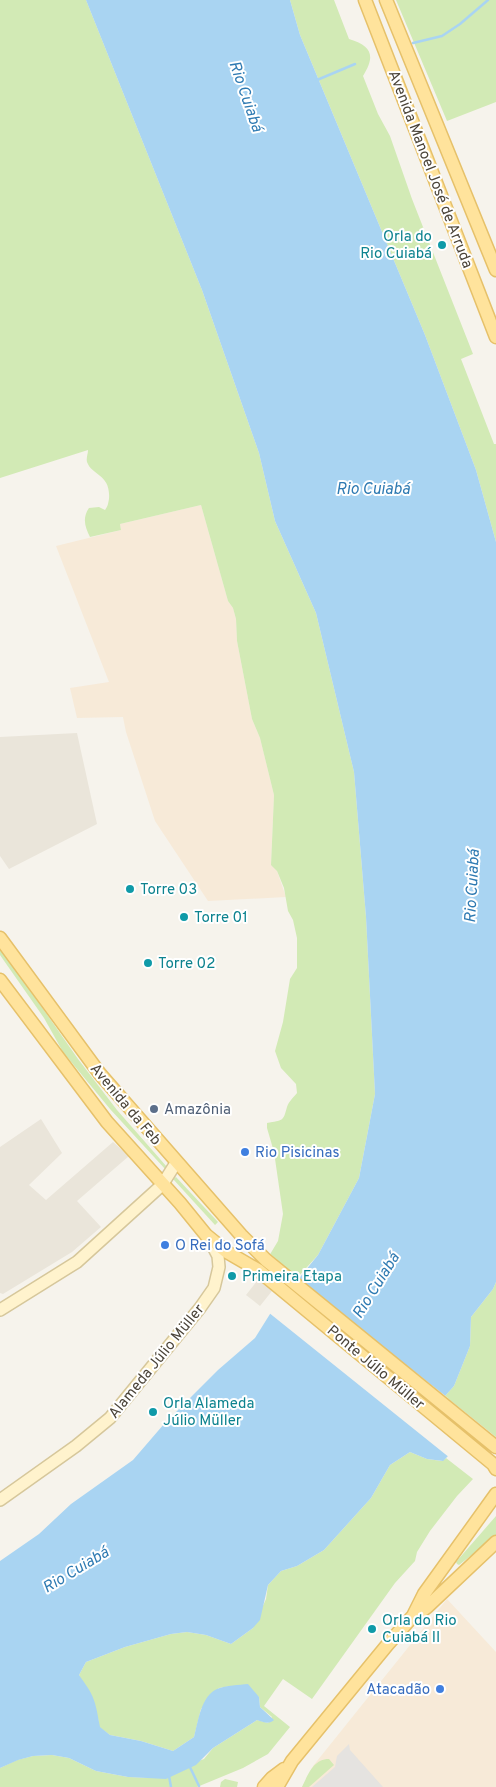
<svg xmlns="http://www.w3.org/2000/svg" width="496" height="1787" font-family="Overpass,sans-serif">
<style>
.residential{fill:#eae5da}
.commercial{fill:#f7ead8}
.green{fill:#d2eab5}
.parking{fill:#e5e3e0}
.water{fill:#a9d4f2}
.pier{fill:#f6f3ec}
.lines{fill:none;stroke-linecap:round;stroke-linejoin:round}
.stream{stroke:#a9d4f2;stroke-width:2.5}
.secondary-casing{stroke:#d6c79b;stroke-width:14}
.primary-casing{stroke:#e6c16a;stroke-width:15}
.secondary{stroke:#fff3cd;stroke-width:11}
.primary{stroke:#ffe39c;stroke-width:12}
.culture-dot{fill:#0f9aa8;stroke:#fff;stroke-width:2}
.service-dot{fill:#5c6f8a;stroke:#fff;stroke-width:2}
.shop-dot{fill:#3f7fe0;stroke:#fff;stroke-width:2}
.labels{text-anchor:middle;stroke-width:4;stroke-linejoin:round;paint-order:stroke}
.street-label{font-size:15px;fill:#4b4439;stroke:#fff}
.culture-label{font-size:15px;fill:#0d838f;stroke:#fff;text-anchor:start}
.service-label{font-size:15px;fill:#4e5e75;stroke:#fff;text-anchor:start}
.shop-label{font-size:15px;fill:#366cbe;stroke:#fff;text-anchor:start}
.water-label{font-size:16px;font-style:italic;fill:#2e7ab2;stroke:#fff}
</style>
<rect width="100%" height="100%" fill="#f6f3ec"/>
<path class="residential" d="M 77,733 L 97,824 L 9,869 L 0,856 L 0,737 Z
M 41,1119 L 62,1153 L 29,1185 L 46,1200 L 113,1142 L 129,1156 L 77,1201 L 101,1227 L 72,1252 L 3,1294 L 0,1293 L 0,1147 Z
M 274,1259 L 288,1271 L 260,1306 L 246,1295 Z"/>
<path class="commercial" d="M 201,505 L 228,601 L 233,608 L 236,619 L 237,641 L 252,719 L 260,738 L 274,795 L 271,864 L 277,871 L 286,897 L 208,901 L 155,821 L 126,732 L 123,717 L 77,718 L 70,688 L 109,682 L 56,546 L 121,530 L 120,524 Z
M 447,1599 L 496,1652 L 496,1787 L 302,1787 L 313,1766 Z"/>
<path class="green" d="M 0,0 L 86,0 L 202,290 L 259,453 L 275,521 L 316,613 L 354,772 L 366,917 L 375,1094 L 359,1178 L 318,1255 L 297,1278 L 269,1256 L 278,1241 L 283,1214 L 274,1152 L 267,1128 L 267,1123 C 283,1120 283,1122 287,1107 C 289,1101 294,1097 297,1093 L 296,1084 L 281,1068 L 275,1051 L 283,1022 L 290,979 L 297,968 L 297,938 L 293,920 L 288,911 L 284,888 L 277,871 L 271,865 L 274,795 L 260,738 L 252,719 L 237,641 L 236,619 L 233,608 L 228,601 L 201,505 L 120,524 L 121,530 L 90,537 C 85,527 82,518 89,508 L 99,507 L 105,510 C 108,506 108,504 109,499 C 111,474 92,476 87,462 C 86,458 88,454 88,450 L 0,478 Z
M 290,0 L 334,0 L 349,39 C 373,46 375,57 363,76 L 378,114 L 390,136 L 412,199 L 473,354 L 461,359 L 494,444 L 496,444 L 496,542 L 476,470 L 425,335 L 300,35 Z
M 396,0 L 496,0 L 496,102 L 447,121 Z
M 0,947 L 78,1059 L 117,1110 L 167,1167 L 166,1170 L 110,1109 L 63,1052 L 44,1018 L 0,955 Z
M 176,1177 L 218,1222 L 215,1225 L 173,1179 Z
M 496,1282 L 496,1437 L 445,1396 L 454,1386 L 470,1346 L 471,1317 L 493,1289 Z
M 410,1452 L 427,1459 L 442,1461 L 446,1458 L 473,1479 L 457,1496 L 430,1531 L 417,1552 L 415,1561 L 395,1583 L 312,1699 L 283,1679 L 264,1706 L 290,1727 L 268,1754 L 243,1768 L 197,1787 L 0,1787 L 0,1768 L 17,1760 L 33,1756 L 52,1755 L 69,1758 L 96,1771 L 128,1777 L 154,1778 L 204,1759 L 213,1748 L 257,1720 L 268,1723 L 272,1717 L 260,1707 L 259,1697 L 231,1686 L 219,1688 L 201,1709 L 194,1737 L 173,1751 L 141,1741 L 110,1735 L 99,1727 L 98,1718 L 79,1675 L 86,1662 L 125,1647 L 171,1634 L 187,1632 L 206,1635 L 231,1644 L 253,1628 L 266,1599 L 268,1585 L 281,1571 L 297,1566 L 324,1550 L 371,1498 L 390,1465 Z
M 496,1516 L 496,1536 L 459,1565 L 457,1564 L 456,1562 Z
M 329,1759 L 334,1765 L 309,1787 L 302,1787 C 308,1775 313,1759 329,1759 Z
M 225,1779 L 238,1782 L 237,1787 L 220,1787 L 221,1782 Z"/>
<path class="parking" d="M 349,1744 L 350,1750 L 383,1787 L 312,1787 L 335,1767 L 337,1756 Z"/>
<path class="water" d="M 86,0 L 290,0 L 300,35 L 425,335 L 476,470 L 496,542 L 496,1282 L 493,1289 L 471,1317 L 470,1346 L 454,1386 L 445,1396 L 452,1452 L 443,1461 L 427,1459 L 410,1452 L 390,1465 L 371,1498 L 324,1550 L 297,1566 L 281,1571 L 268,1585 L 260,1620 L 253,1628 L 231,1644 L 206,1635 L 187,1632 L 171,1634 L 125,1647 L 86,1662 L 79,1675 C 95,1697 95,1700 100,1727 L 110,1735 L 141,1741 L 173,1751 L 194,1737 C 198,1722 201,1696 217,1689 C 226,1685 239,1685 248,1684 L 259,1697 L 260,1707 L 274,1720 C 269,1725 263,1722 257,1720 L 213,1748 L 196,1765 L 166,1779 L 128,1777 L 96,1771 L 69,1758 L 52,1755 L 33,1756 L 18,1760 L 0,1768 L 0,1561 L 39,1534 L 71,1504 L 133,1460 L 164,1424 L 218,1370 L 255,1338 L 270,1314 L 318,1255 L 359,1178 L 375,1094 L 366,917 L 354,772 L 316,613 L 275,521 L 259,453 L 202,290 Z"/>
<path class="pier" d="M 295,1277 L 448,1398 L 450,1410 L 457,1427 L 457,1441 L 454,1453 L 450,1458 L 268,1312 Z"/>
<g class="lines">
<path class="stream" d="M 413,43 L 442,36 L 460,24 L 488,0
M 317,80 L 355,64
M 189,1765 L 199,1786
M 169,1776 L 171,1787"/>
<g class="secondary-casing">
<path id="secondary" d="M 0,1310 L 77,1262 L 162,1185 L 176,1163
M 0,1500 L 76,1446 L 110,1418 L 200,1308 L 214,1288 L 219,1267 L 218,1256 L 209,1239"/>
</g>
<g class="primary-casing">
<path id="primary" d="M 365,0 L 496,337
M 386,0 L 496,270
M 0,938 L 100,1074 L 241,1235 L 266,1260 L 496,1447
M 0,980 L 107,1122 L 180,1203 L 206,1235 L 227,1252 L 258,1270 L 493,1464 L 496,1469
M 414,1616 L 427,1607 L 496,1542
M 264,1787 L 272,1778 L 284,1769
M 277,1787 L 292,1761 L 388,1644 L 413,1616 L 424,1594 L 496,1494"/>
</g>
<use href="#secondary" class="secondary"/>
<use href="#primary" class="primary"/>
</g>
<g class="culture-dot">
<circle cx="442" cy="245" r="5"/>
<circle cx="130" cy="889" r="5"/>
<circle cx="184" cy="917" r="5"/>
<circle cx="148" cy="963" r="5"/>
<circle cx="232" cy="1276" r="5"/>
<circle cx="153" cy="1412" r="5"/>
<circle cx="372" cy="1629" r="5"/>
</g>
<circle class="service-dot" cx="154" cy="1109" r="5"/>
<g class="shop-dot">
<circle cx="245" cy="1152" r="5"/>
<circle cx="165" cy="1245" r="5"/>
<circle cx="440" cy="1689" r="5"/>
</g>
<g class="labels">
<g class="street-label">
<text transform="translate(431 169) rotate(69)" y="5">Avenida Manoel José de Arruda</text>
<text transform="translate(126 1104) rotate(50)" y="5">Avenida da Feb</text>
<text transform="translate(156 1361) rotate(-51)" y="5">Alameda Júlio Müller</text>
<text transform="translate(376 1367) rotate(40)" y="5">Ponte Júlio Müller</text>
</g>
<g class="culture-label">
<text x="432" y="241" text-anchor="end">Orla do<tspan x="432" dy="17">Rio Cuiabá</tspan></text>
<text x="140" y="894">Torre 03</text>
<text x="194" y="922">Torre 01</text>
<text x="158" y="968">Torre 02</text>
<text x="242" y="1281">Primeira Etapa</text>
<text x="163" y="1408">Orla Alameda<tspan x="163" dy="17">Júlio Müller</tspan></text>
<text x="382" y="1625">Orla do Rio<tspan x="382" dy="17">Cuiabá II</tspan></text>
</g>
<g class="service-label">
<text x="164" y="1114">Amazônia</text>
</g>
<g class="shop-label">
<text x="255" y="1157">Rio Pisicinas</text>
<text x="175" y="1250">O Rei do Sofá</text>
<text x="430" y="1694" text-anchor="end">Atacadão</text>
</g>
<g class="water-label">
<text transform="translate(247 96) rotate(71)" y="6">Rio Cuiabá</text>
<text x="373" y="494">Rio Cuiabá</text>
<text transform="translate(471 886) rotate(-87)" y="6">Rio Cuiabá</text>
<text transform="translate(375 1285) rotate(-58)" y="6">Rio Cuiabá</text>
<text transform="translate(75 1569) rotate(-31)" y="6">Rio Cuiabá</text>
</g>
</g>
</svg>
